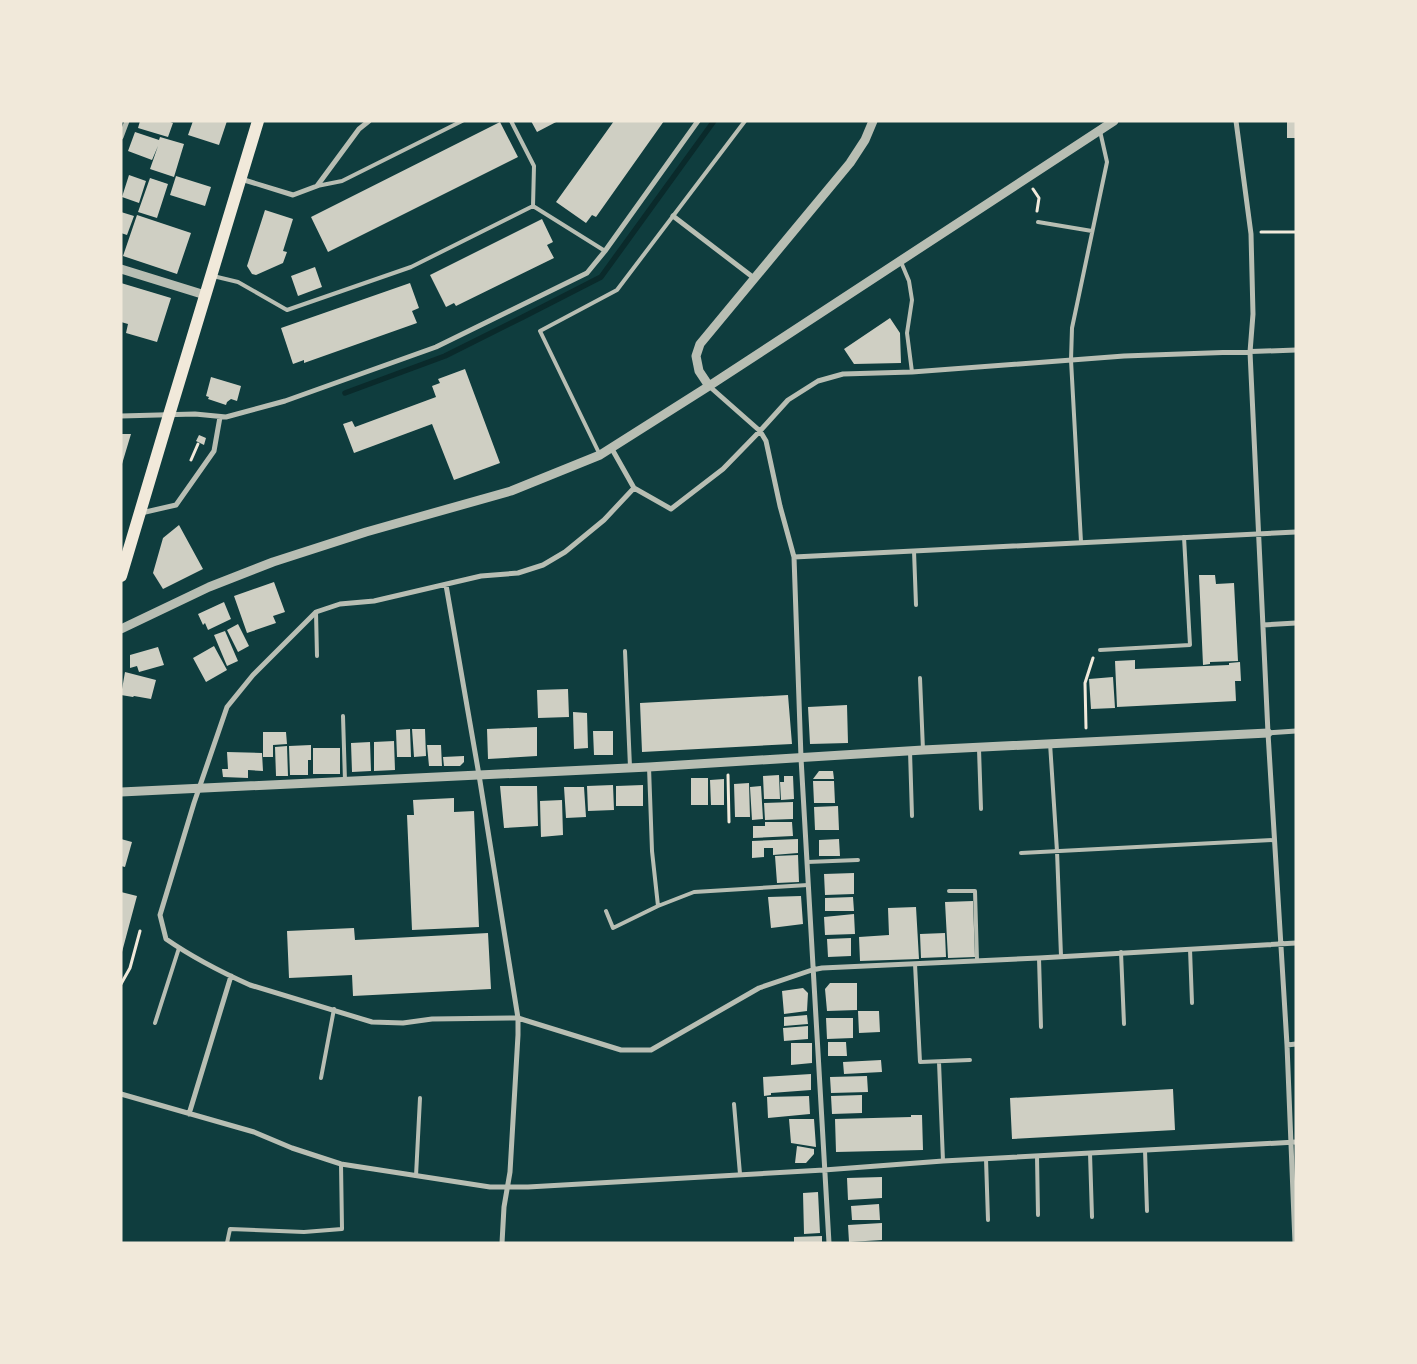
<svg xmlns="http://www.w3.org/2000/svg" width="1417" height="1364" font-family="'Asap Condensed',sans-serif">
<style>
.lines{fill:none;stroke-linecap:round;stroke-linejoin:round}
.stream{stroke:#0a2a2b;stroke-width:5.5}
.building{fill:#cfcfc3}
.path{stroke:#f1e9da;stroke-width:3}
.service{stroke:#b8beb3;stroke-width:4}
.minor{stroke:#b8beb3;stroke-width:5}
.tertiary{stroke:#b8beb3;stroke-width:9}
.primary{stroke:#f1e9da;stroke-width:12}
</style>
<rect width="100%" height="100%" fill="#0f3d3e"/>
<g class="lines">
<path class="stream" d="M 345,393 L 445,356 L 523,317 L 601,277 L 714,121"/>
</g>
<path class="building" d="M 140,121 L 168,121 L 173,123 L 168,137 L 138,128 Z
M 193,121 L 227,121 L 219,145 L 188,135 Z
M 531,121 L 558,121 L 537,132 Z
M 614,121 L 664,121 L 596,217 L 592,215 L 586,223 L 556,202 Z
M 1287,121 L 1296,121 L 1296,138 L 1287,138 Z
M 500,122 L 518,157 L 328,252 L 311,217 Z
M 135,132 L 159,140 L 160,137 L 184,144 L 174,177 L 150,169 L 158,146 L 152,160 L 128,151 Z
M 129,175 L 146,181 L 139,203 L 122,197 Z
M 176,176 L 211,187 L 205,206 L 170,195 Z
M 150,178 L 168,184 L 157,218 L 138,212 Z
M 265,210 L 293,219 L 283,251 L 287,252 L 283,263 L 256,275 L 252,274 L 247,266 Z
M 121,212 L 134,216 L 127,235 L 121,233 Z
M 137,215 L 191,233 L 177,274 L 123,256 Z
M 542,219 L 553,242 L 547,245 L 554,258 L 456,306 L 454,303 L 446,307 L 430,275 Z
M 315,267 L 322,287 L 298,296 L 291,276 Z
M 121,283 L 171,298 L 157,342 L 126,333 L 128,324 L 121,322 Z
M 410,283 L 419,308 L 412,311 L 417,323 L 304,363 L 304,360 L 293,364 L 281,328 Z
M 890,318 L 900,333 L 901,363 L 854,364 L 844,349 Z
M 465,369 L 500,463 L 454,480 L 432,424 L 354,453 L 343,424 L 352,421 L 355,427 L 436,397 L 432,386 L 440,383 L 438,379 Z
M 211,377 L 241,386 L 237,401 L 231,399 L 227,402 L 226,405 L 208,399 L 209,397 L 206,396 Z
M 121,434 L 131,434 L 122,464 L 121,464 Z
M 199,435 L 206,438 L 204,445 L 196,441 Z
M 179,525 L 203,569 L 163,589 L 153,573 L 163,538 Z
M 1199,575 L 1215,575 L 1216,584 L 1234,583 L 1238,661 L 1210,662 L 1210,664 L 1203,665 Z
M 274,582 L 285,612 L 273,616 L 276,623 L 247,633 L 234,596 Z
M 224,602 L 231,619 L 208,630 L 205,623 L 203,625 L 198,614 Z
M 238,624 L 249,646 L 238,652 L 227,630 Z
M 225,631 L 238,661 L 227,666 L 214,635 Z
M 214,646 L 227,670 L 206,682 L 193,658 Z
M 158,647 L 164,665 L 139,672 L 137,666 L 130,668 L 130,655 Z
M 1135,660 L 1135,669 L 1229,665 L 1229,663 L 1240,662 L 1241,681 L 1235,681 L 1236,701 L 1117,707 L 1115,661 Z
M 125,672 L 156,680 L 151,699 L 134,696 L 133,697 L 121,695 Z
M 1113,677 L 1115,708 L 1091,709 L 1089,679 Z
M 568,689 L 569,717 L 538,718 L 537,690 Z
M 788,695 L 792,744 L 642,752 L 640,703 Z
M 847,705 L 848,743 L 810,744 L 808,707 Z
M 573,712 L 587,713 L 588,748 L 574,749 Z
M 537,727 L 537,756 L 488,759 L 487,729 Z
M 410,729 L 411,757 L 397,757 L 396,730 Z
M 412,729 L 425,729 L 426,756 L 414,757 Z
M 593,731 L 613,731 L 613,755 L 594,755 Z
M 263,732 L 286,732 L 287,744 L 273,745 L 273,757 L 263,757 Z
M 394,741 L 395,770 L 374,771 L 374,742 Z
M 370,742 L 371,771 L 352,772 L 351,743 Z
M 311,745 L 311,760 L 308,760 L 308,775 L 290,775 L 289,746 Z
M 427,745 L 441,745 L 442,766 L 429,766 Z
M 287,746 L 288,776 L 276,776 L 275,747 Z
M 313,748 L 340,748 L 340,774 L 313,774 Z
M 227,752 L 262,753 L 263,771 L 248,770 L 248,778 L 223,777 L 222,769 L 228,769 Z
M 464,756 L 464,762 L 460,766 L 444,766 L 443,757 Z
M 819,771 L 833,771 L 834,779 L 813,779 Z
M 779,775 L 780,799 L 764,799 L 763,776 Z
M 784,776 L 793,776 L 794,799 L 781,800 L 780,782 L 784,782 Z
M 691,778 L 708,778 L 708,805 L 691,805 Z
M 724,779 L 724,805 L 711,805 L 710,780 Z
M 813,781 L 834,781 L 835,803 L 814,803 Z
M 749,783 L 750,817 L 735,817 L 734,784 Z
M 613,785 L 614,810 L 588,811 L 587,786 Z
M 643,785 L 643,806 L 616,806 L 616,786 Z
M 500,786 L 537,786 L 538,826 L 504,828 Z
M 761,786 L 763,819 L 752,820 L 750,787 Z
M 564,787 L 584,787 L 586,817 L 566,818 Z
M 454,798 L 454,812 L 474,811 L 479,927 L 412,930 L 407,815 L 414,815 L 413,800 Z
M 562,800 L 563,835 L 541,837 L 540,801 Z
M 793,802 L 793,819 L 765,820 L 764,803 Z
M 838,806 L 839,830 L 815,830 L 814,807 Z
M 765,822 L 792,822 L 793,836 L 753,838 L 753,826 L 765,826 Z
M 121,839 L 132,842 L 125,867 L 121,866 Z
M 798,839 L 798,853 L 773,855 L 773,848 L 764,848 L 764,857 L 752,858 L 752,841 Z
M 839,839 L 840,856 L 819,856 L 819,840 Z
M 798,855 L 799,882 L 777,883 L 775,856 Z
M 854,873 L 854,894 L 825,895 L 824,874 Z
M 121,892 L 137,896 L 122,952 L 121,952 Z
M 801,896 L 803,924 L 771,928 L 768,897 Z
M 853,897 L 854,911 L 825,911 L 825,898 Z
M 973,901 L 975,957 L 948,958 L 945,902 Z
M 916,907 L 919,959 L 860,961 L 859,937 L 889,935 L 888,908 Z
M 854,914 L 855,934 L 825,935 L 824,917 Z
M 354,928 L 355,940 L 488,933 L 491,989 L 353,996 L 352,975 L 289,978 L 287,931 Z
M 945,933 L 946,957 L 921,958 L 920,934 Z
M 851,938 L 851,956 L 828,957 L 827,939 Z
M 830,983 L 857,983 L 857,1010 L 827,1011 L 825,989 Z
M 803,988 L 808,993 L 807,1011 L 784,1014 L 782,991 Z
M 858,1011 L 879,1011 L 880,1032 L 859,1033 Z
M 807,1015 L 808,1024 L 784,1026 L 784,1017 Z
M 826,1018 L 853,1018 L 853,1038 L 827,1039 Z
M 808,1026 L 808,1039 L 784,1041 L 783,1028 Z
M 828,1042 L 846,1042 L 847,1056 L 828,1056 Z
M 791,1043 L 812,1043 L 812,1063 L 791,1065 Z
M 881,1060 L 882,1072 L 844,1074 L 843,1062 Z
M 811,1074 L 811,1090 L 771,1093 L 771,1095 L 764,1096 L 763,1077 Z
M 867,1076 L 868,1092 L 831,1093 L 830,1077 Z
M 1173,1089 L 1175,1130 L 1012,1139 L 1010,1098 Z
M 862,1095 L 862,1113 L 832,1114 L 831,1096 Z
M 809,1096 L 810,1114 L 768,1118 L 767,1097 Z
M 911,1115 L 922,1115 L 923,1150 L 836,1152 L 835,1119 L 911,1117 Z
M 789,1119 L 814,1119 L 816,1147 L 791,1143 Z
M 797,1146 L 814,1149 L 814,1154 L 806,1163 L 795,1163 Z
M 882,1177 L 882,1198 L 848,1200 L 847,1178 Z
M 818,1192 L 820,1233 L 804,1234 L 803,1193 Z
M 879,1204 L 880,1220 L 852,1220 L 851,1206 Z
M 882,1223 L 882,1240 L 849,1242 L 848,1225 Z
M 822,1236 L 822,1243 L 794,1243 L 794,1237 Z"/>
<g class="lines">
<path class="path" d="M 1033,189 L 1039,198 L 1037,211
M 1261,232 L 1296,232
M 191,460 L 198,444
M 1086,728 L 1085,683 L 1093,658
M 728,775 L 729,822
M 121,984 L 130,968 L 140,931"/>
<path class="service" d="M 317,186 L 342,181 L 462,121
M 533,206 L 605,251
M 1038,222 L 1092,231
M 901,262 L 909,281 L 912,300 L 907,333 L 912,372
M 213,276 L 238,282 L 287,310 L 411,267 L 533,206 L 534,166 L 511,121
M 600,455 L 540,331 L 617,290 L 745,121
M 1081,542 L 1071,360 L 1072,328 L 1107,162 L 1100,131
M 914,551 L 916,605
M 316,612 L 317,656
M 1100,650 L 1190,645 L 1184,537
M 625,651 L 630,767
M 920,678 L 923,750
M 343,716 L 345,781
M 1050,743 L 1057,851 L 1061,956
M 979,749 L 981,809
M 910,751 L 912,816
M 649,767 L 652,851 L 658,906
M 1021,853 L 1274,840
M 807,862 L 858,860
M 949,891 L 975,891 L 977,960
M 606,911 L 613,928 L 658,906 L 694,892 L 808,885
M 1190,949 L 1192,1003
M 1121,952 L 1124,1024
M 1039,958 L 1041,1027
M 915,964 L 920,1062 L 970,1060
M 155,1023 L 179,948
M 939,1062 L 943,1161
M 321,1078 L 334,1009
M 734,1104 L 740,1174
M 1145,1150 L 1147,1211
M 1090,1153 L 1092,1217
M 1037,1156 L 1038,1215
M 986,1159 L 988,1220
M 416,1176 L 420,1098
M 227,1243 L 230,1229 L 304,1232 L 342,1229 L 341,1164"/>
<path class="minor" d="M 1236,121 L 1251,234 L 1253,314 L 1250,352 L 1268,733 L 1287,1045 L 1295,1243
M 121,137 L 127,121
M 241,179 L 293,195 L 317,186 L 359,129 L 369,121
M 673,216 L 754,278
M 709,386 L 760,431 L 766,441 L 780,506 L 794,557 L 801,758 L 829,1243
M 121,416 L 195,414 L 226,417 L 285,401 L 436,347 L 587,273 L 605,251 L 698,121
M 612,449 L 634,488 L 604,520 L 565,552 L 543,565 L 518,573 L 481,576 L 374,601 L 340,604 L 316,612 L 253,675 L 227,707 L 194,803 L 160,915 L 166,939 C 192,957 221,972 250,985 L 372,1022 L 403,1023 L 432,1019 L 518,1018 L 621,1050 L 651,1050 L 759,988 L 812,970 L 822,968 L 1039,958 L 1296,943
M 634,488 L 671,509 L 723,469 L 760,431 L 788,400 L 818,381 L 843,374 L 912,372 L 1124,356 L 1296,350
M 141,513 L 176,505 L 214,451 L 220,417
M 794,557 L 1296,532
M 446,585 L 479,775 L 518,1018 L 518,1035 L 510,1172 L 504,1207 L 502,1243
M 1263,625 L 1296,623
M 1268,733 L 1296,731
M 1287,1045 L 1296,1044
M 121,1094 L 254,1132 L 292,1148 L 341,1164 L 490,1187 L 528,1187 L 824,1170 L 943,1161 L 1296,1142
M 189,1114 L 231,976"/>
<path class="tertiary" d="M 121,269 L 205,295
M 709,386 L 699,371 L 696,356 L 700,344 L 850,163 L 865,140 L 873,121
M 121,629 L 209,587 L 273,562 L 366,532 L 511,491 L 600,455 L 709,386 L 1114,121
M 121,792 L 649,767 L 923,750 L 1268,733"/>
<path class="primary" d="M 121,576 L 169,415 L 258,121"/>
</g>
<rect width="1417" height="1364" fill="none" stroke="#f1e9da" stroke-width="245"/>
</svg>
